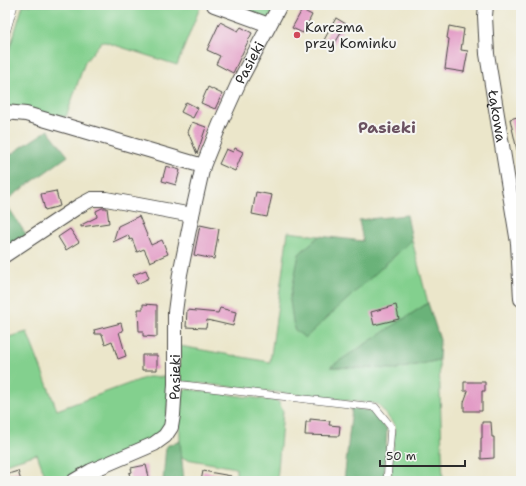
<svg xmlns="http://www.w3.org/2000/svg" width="526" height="486" font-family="'Shantell Sans',sans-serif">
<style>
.green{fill:#83d08e;stroke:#577e5c}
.forest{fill:#6ab279;stroke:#4a6e52}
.building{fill:#e39bc6}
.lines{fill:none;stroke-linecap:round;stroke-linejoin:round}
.lane-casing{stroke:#484743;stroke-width:8}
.street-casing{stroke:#484743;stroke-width:16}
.lane{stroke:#fff;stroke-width:7}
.street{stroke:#fff;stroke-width:14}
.poi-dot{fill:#d1495b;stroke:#f6f6f2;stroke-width:1.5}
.labels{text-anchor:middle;stroke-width:4;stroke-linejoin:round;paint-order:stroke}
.poi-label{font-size:14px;fill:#2b2b2b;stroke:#f6f6f2;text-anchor:start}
.street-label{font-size:14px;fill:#2b2b2b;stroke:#f6f6f2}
.quarter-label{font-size:16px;font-weight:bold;fill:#6b5261;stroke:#f6f6f2}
</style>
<rect width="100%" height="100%" fill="#f6f6f2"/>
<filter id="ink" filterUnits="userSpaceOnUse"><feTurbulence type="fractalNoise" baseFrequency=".025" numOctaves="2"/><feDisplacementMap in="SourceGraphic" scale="8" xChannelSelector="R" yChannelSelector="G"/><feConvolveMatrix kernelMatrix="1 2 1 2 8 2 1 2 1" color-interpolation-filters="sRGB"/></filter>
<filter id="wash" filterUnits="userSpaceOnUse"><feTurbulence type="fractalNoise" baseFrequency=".012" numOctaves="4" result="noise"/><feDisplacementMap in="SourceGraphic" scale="16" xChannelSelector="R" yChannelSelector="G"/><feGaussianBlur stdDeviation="0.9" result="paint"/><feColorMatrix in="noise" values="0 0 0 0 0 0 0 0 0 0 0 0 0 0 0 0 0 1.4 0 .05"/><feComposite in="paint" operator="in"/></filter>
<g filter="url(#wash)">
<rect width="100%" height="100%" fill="#ebe6ca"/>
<path class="green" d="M 23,5 L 201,5 L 177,65 L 102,41 L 85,62 L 66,117 L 5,107 L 5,64 Z
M 229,5 L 275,5 L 269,19 Z
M 288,232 L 319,236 L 299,254 L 374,274 L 412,240 L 428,303 L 331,367 L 398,369 L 439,360 L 443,481 L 391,481 L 395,426 L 378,404 L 180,381 L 180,346 L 270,362 Z
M 27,332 L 57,410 L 147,377 L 170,377 L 166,428 L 154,439 L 69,481 L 47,481 L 37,454 L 5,464 L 5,338 Z
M 187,389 L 278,401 L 283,411 L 277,481 L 236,481 L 236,468 L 181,458 L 180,441 L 179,392 Z"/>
<path class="forest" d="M 48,130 L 68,156 L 5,201 L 5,158 Z
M 5,202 L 27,236 L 5,250 Z
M 407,215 L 412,240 L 305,338 L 294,329 L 290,300 L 299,254 L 319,236 L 363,241 L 359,220 Z
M 428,303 L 440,340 L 439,360 L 398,369 L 330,367 Z
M 352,408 L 373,411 L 387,429 L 384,481 L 344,481 Z
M 180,441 L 184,481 L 163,481 L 166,446 Z"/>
<g id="blocks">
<path class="building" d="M 302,10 L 312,15 L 303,33 L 292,28 Z
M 336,18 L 346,24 L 334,45 L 324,40 Z
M 220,22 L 238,31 L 241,27 L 252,33 L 233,73 L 216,64 L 220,56 L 207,50 Z
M 449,26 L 464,29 L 461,50 L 468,51 L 464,72 L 445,69 L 449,39 L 447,38 Z
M 208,87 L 222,94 L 215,109 L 201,103 Z
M 186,102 L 198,108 L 193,118 L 181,112 Z
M 521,116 L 521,149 L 517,150 L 510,119 Z
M 192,122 L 206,127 L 197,154 L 188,132 Z
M 235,148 L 243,152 L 235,171 L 219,164 L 226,149 L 233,152 Z
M 166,166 L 180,170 L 176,185 L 162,181 Z
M 56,191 L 60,206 L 45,210 L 41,194 Z
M 256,192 L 272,195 L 267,217 L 252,214 Z
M 102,208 L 107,208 L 109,223 L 81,227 L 81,225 L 97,217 L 96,211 Z
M 139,216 L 151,245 L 162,240 L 168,254 L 150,262 L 144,249 L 137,252 L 132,239 L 130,240 L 128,235 L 113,242 L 118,226 Z
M 200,225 L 219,229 L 214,259 L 194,255 Z
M 70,229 L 79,242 L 66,250 L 58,237 Z
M 146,270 L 149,278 L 137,284 L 133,275 Z
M 143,304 L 157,305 L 157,337 L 143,336 L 143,331 L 139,331 L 138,309 L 143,309 Z
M 396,305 L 399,319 L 374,325 L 371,312 Z
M 220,308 L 236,312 L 233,326 L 207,320 L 206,328 L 186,327 L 187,310 L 218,313 Z
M 121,323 L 123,331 L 119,332 L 126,356 L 118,359 L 112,341 L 105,344 L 102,334 L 95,334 L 94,330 Z
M 142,355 L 157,355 L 157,370 L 142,370 Z
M 464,382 L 485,382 L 485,391 L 482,391 L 482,411 L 464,411 L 464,402 L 468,391 L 464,391 Z
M 310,419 L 330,421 L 329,425 L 340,426 L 339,436 L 305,435 L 306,422 L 310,422 Z
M 482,422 L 491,422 L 492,437 L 494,437 L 494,458 L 481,459 L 481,438 L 482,438 Z
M 146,465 L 150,481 L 131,481 L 129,473 L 132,472 L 131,468 Z
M 18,471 L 21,481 L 5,481 L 5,475 Z
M 203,471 L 231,476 L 230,481 L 201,481 Z"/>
</g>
</g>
<g filter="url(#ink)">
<use href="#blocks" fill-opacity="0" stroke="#484743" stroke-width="1"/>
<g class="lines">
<g class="lane-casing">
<path id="lane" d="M 5,36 L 14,5
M 175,384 L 375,407 L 391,427 L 387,481"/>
</g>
<g class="street-casing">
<g id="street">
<path d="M 214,5 L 269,25"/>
<path id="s1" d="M 486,5 L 485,16 L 487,54 L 518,243 L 521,299"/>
<path d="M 5,112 L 26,114 L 203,166"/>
<path d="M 5,255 L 79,206 L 92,199 L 106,199 L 192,215"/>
<path id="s2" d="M 74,481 L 91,471 L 154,444 L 165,436 L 171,427 L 173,415 L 175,384 L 175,312 L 180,274 L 192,215 L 203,166 L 220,124 L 239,82 L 280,5"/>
</g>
</g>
<use href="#lane" class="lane"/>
<use href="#street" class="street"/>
</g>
</g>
<circle class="poi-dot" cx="297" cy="35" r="4"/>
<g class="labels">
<g class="poi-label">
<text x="305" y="32">Karczma<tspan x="305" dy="16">przy Kominku</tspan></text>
</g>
<g class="street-label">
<text dy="5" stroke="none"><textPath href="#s2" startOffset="490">Pasieki</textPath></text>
<text dy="5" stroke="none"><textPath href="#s1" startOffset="112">Łąkowa</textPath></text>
<text dy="5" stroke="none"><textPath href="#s2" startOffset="163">Pasieki</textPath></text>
</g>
<g class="quarter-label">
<text x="387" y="133">Pasieki</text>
</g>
</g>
<rect width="526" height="486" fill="none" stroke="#f6f6f2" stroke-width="20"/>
<path d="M380 460v6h85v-6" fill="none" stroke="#2b2b2b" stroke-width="2"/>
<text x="386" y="460" font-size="12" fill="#2b2b2b" stroke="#f6f6f2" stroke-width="3" paint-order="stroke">50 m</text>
</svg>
